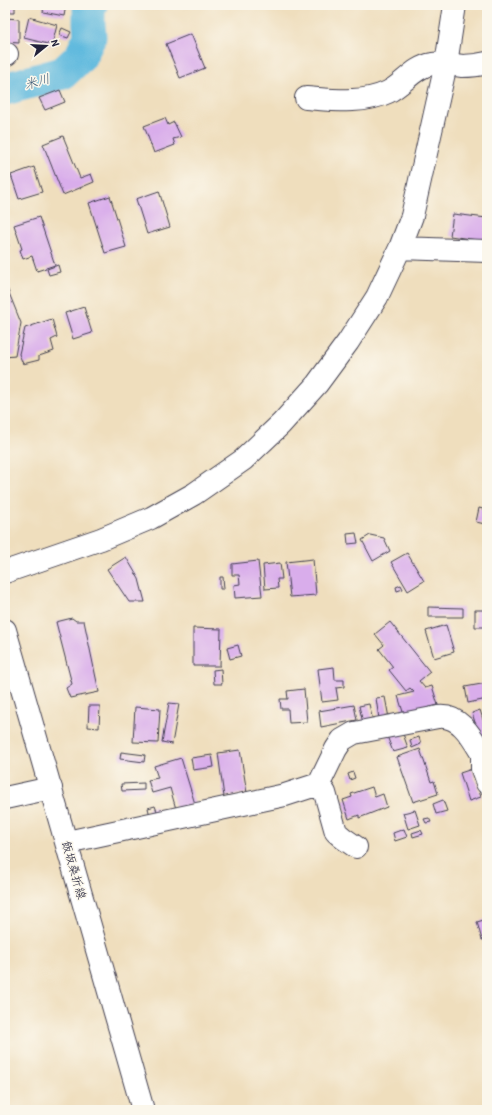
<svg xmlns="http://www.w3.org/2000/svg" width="492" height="1115" font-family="'Patrick Hand','Klee One',sans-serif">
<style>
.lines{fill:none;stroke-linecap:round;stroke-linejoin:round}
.river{stroke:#60bade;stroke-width:33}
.building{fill:#d9adeb}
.minor-casing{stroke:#413e4e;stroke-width:24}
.major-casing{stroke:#413e4e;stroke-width:24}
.minor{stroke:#fff;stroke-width:22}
.major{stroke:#fff;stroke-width:22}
.labels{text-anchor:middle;stroke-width:3;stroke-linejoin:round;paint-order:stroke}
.street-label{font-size:12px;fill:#22223b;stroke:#fbf7ec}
.water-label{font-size:13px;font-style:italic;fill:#385774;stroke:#fbf7ec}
</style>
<rect width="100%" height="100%" fill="#fbf7ec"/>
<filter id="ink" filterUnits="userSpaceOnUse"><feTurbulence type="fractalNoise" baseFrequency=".025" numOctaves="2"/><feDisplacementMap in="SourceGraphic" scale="8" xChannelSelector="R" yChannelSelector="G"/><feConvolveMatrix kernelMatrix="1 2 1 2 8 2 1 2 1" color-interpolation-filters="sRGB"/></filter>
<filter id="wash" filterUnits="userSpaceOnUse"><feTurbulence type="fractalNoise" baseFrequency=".012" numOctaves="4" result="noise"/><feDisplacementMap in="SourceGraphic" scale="16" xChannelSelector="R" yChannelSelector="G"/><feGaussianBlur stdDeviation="0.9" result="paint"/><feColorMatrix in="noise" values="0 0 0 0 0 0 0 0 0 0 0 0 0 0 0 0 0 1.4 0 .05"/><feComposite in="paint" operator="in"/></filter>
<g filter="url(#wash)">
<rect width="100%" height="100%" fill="#efdebd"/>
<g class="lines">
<path class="river" d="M 5,89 L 63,73 L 80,57 L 90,37 L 89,23 L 89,10 L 91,5"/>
</g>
<g id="blocks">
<path class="building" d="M 5,5 L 15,5 L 15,12 L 5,12 Z
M 44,5 L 66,5 L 64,16 L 43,12 Z
M 29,17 L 57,25 L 52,45 L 24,38 Z
M 5,18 L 19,19 L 19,43 L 5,42 Z
M 62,28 L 71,32 L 68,38 L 59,35 Z
M 191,34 L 205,68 L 180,78 L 166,44 Z
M 60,90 L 65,102 L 45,110 L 39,98 Z
M 165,118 L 168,125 L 174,122 L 181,137 L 173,139 L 175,145 L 154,153 L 144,126 Z
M 63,136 L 80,178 L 91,174 L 94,182 L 63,195 L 43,144 Z
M 34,167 L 42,192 L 19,199 L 11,175 Z
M 159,191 L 170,227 L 147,234 L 136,199 Z
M 110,196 L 126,247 L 105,253 L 89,203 Z
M 453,214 L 487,218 L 484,241 L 450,236 Z
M 39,217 L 55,265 L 37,271 L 32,256 L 23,259 L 20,250 L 22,249 L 14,225 Z
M 5,236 L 9,246 L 5,247 Z
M 58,265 L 60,272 L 49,275 L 47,269 Z
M 5,283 L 21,323 L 15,356 L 5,357 Z
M 84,307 L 92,333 L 73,339 L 65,313 Z
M 52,319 L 57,337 L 51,340 L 54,351 L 39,356 L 39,360 L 23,364 L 19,354 L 25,328 Z
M 479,508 L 487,510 L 485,524 L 476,522 Z
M 356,533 L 358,543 L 348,544 L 347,534 Z
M 370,535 L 384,538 L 390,551 L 373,561 L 362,540 Z
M 407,553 L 424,581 L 408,591 L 391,562 Z
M 126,557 L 139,579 L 145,602 L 129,602 L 107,569 Z
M 313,559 L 316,595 L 290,597 L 286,562 Z
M 258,561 L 262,596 L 235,598 L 234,585 L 240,584 L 239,575 L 232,575 L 232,564 Z
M 280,563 L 282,579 L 277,579 L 278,588 L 265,589 L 263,565 Z
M 220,577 L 223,577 L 224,589 L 220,589 Z
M 401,585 L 403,589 L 397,591 L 396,587 Z
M 428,607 L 463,608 L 463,617 L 428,617 Z
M 475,610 L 487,610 L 487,631 L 485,630 L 486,627 L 475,627 Z
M 72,618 L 76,621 L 84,621 L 99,692 L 70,698 L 66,688 L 72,684 L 56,622 Z
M 390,622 L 430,672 L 419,681 L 425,688 L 432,686 L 438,705 L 404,715 L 398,696 L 414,692 L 410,688 L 406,691 L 389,670 L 393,667 L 379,649 L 384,645 L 375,634 Z
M 446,625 L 454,652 L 434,658 L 426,631 Z
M 193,628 L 221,629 L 220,666 L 193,666 Z
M 238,645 L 241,656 L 230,659 L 227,648 Z
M 334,667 L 335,680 L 344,680 L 344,687 L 336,688 L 338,700 L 322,702 L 318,669 Z
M 221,669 L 222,684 L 214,684 L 213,670 Z
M 487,683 L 487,699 L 468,703 L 465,687 Z
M 304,689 L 307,722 L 289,723 L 288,709 L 281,709 L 280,699 L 288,699 L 287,691 Z
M 385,697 L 389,718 L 379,719 L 376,698 Z
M 169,703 L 179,704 L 172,744 L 162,742 Z
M 369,704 L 373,721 L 363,723 L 359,706 Z
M 354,705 L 357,720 L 321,727 L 319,711 Z
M 89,706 L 100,706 L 99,728 L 88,727 Z
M 135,707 L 160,709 L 158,743 L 133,742 Z
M 480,710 L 487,732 L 487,736 L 480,738 L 472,713 Z
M 402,731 L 408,748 L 393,752 L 387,736 Z
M 419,737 L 421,744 L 412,748 L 410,740 Z
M 420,749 L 431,782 L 434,781 L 438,794 L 413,802 L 397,757 Z
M 240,750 L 247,793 L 224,797 L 218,753 Z
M 121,752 L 145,755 L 144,762 L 120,759 Z
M 212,755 L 214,767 L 193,770 L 191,758 Z
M 181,758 L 195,804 L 176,809 L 170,788 L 152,793 L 148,780 L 158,778 L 154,766 Z
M 472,769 L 481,797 L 469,801 L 460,773 Z
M 353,772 L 355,778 L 350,780 L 348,774 Z
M 144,783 L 144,790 L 122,791 L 121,784 Z
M 372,787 L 375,797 L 383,794 L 387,807 L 359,818 L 359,815 L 349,819 L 343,800 L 352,797 L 351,794 Z
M 443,800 L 447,811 L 436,814 L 433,804 Z
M 155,806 L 158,814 L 150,816 L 148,808 Z
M 415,810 L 420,825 L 408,829 L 403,813 Z
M 429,818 L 431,822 L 426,823 L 424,819 Z
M 404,829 L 407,837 L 395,841 L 393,833 Z
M 421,830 L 423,834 L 413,837 L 412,833 Z
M 487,919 L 487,939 L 482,940 L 477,922 Z"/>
</g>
</g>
<g filter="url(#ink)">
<use href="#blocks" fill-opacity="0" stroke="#413e4e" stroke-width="1"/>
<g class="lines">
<g class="minor-casing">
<path id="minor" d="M 5,54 L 7,54
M 306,98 C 334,100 363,104 388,92 C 404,84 414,67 432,64 C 442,62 453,65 462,66 C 470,66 479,65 487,63
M 400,248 L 487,251
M 5,572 L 101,539 L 151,518 L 194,494 L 243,460 L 281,424 L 317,384 L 348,342 L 377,297 L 400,248 L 412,216 L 446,64 L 455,5
M 482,753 L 482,769 L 487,783
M 319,784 L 325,793 L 336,832 L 343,838 L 356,847
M 5,798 L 51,788
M 67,842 L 285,795 L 319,784 L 336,749 L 342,740 L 354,733 L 365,731 L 438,717 C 463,714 475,744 487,762"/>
</g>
<g class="major-casing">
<path id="major" d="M 5,630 L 143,1110"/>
</g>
<use href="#minor" class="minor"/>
<use href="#major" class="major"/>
</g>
</g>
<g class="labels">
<g class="street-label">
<text transform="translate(74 870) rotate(74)" y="4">飯坂桑折線</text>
</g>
<g class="water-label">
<text transform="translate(37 81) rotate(-15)" y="5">米川</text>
</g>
</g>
<rect width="492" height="1115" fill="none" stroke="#fbf7ec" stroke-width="20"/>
<g transform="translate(46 46) rotate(72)" stroke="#fbf7ec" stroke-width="3" paint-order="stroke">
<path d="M0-3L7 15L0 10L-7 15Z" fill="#22223b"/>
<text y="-6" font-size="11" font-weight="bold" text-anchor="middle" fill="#22223b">N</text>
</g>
</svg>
